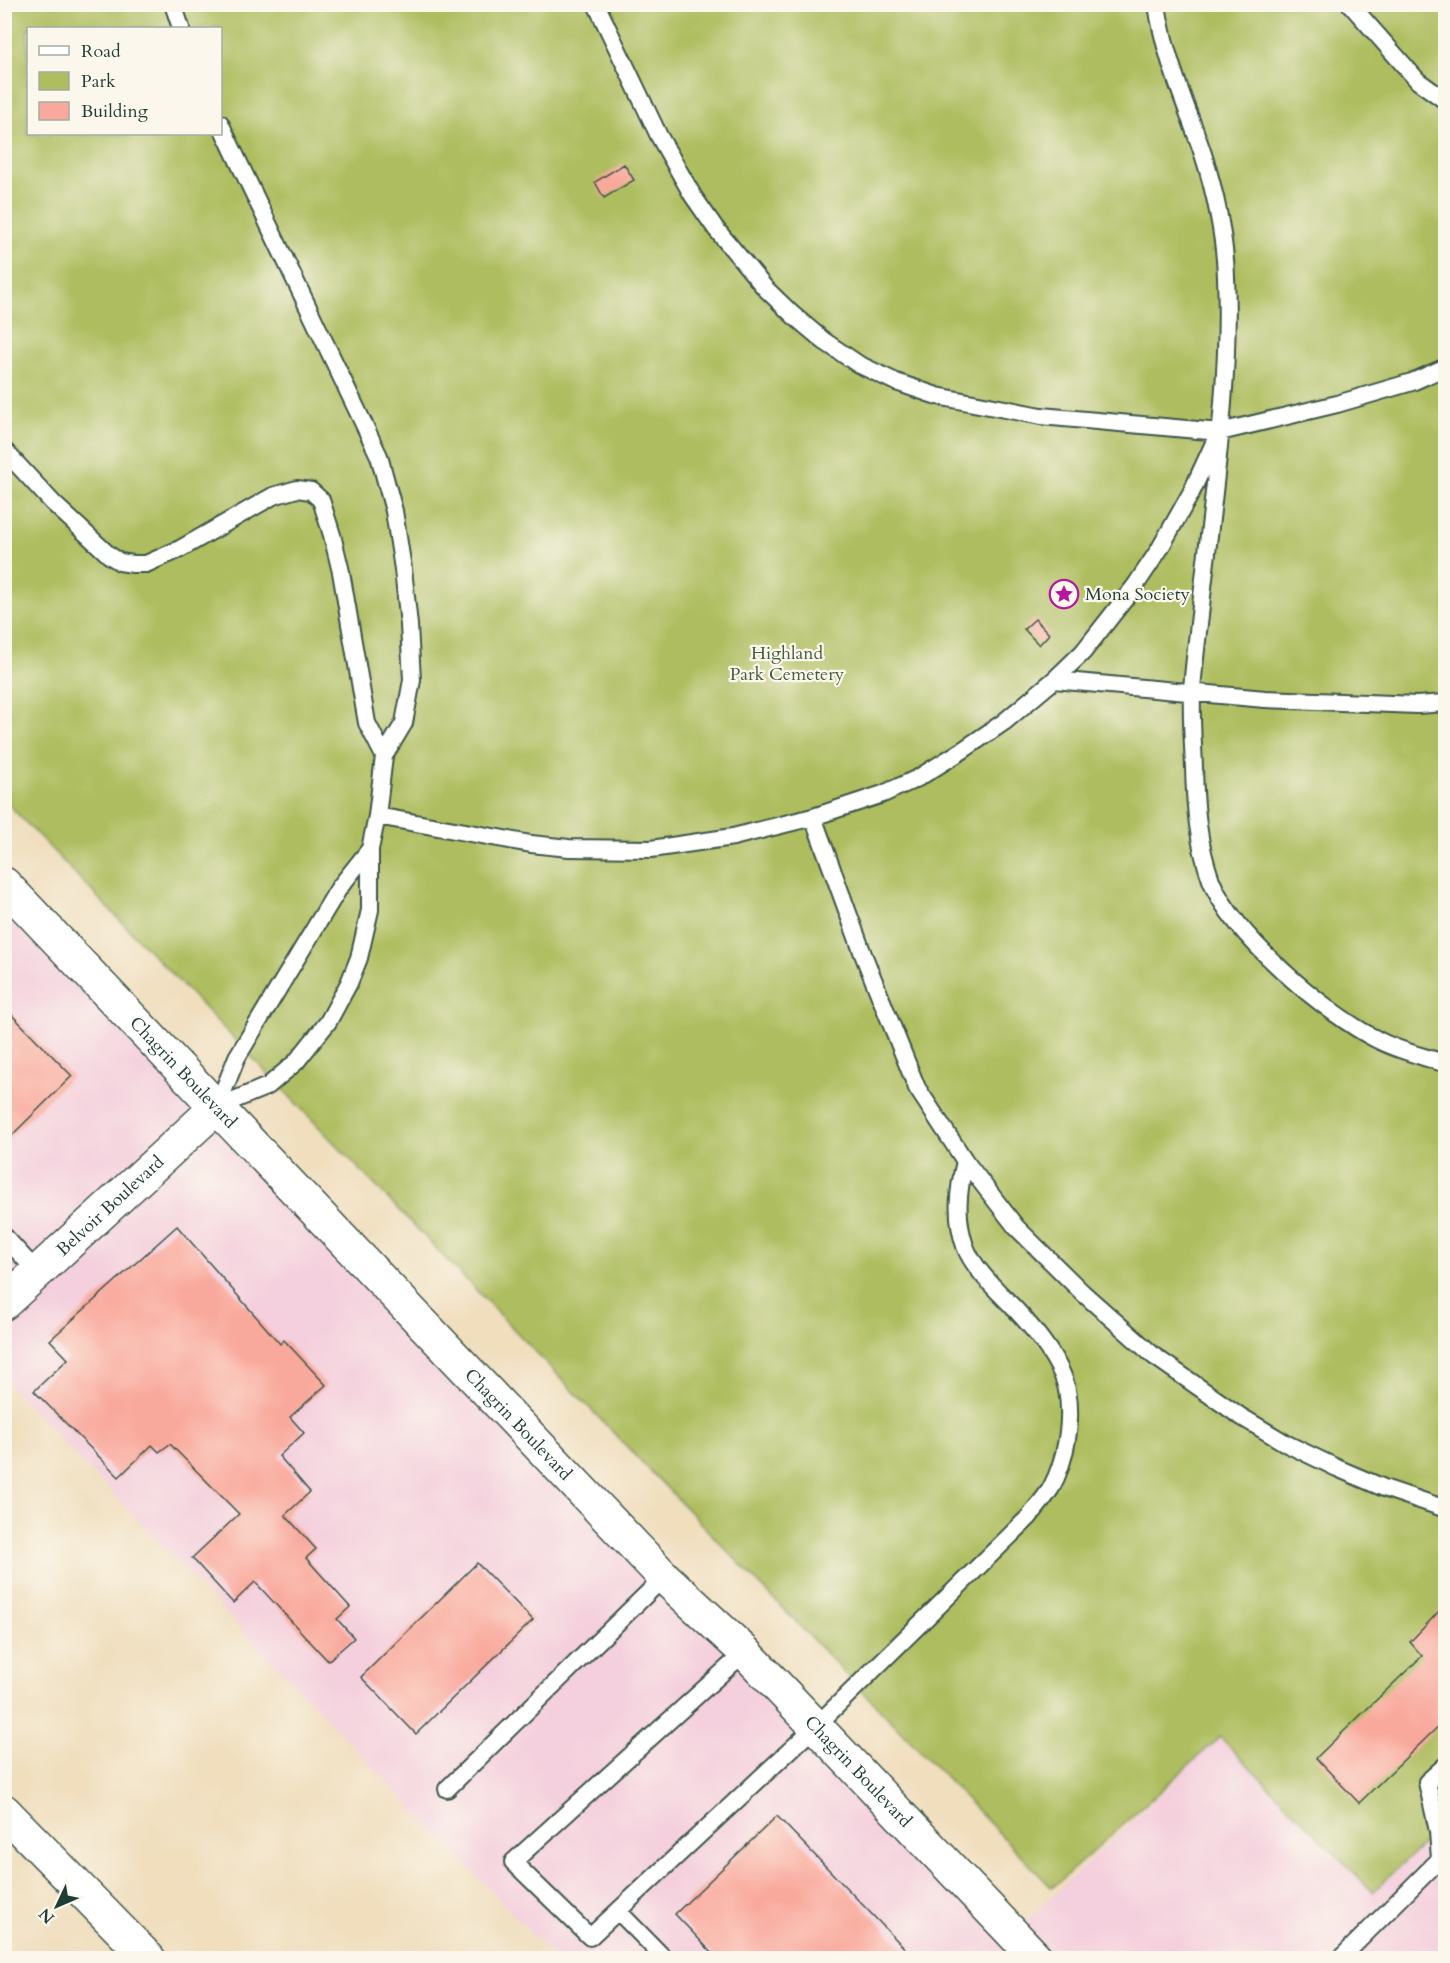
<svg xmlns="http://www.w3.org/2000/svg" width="1450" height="1963" font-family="Cardo,serif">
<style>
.built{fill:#f4cfdd}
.green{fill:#aebd5f;stroke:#667d4a;stroke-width:1.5;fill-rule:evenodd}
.building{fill:#f9a99c}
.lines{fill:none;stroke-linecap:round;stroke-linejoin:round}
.service-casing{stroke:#3e5549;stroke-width:20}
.minor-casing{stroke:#3e5549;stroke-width:36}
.primary-casing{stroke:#3e5549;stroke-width:36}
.service{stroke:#fff;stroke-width:16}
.minor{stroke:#fff;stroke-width:33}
.primary{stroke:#fff;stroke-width:33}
.labels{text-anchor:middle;stroke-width:4.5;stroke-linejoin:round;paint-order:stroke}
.poi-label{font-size:18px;fill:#1f3d34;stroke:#fbf7ec;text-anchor:start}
.park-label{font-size:18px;fill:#435d3f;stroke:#fbf7ec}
.street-label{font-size:18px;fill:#1f3d34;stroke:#fbf7ec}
</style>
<rect width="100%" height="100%" fill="#fbf7ec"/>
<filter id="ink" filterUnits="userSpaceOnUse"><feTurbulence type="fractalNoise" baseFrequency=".0167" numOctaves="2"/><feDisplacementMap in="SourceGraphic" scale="12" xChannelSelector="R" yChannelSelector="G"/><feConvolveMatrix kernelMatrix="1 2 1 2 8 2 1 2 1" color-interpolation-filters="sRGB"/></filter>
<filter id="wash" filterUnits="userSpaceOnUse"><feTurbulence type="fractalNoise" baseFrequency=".008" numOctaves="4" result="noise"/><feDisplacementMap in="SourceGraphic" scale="24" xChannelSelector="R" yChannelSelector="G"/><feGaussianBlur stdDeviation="1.35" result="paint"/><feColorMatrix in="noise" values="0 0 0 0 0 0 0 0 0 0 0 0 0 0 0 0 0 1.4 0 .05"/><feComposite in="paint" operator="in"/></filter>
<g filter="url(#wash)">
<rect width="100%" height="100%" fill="#f0debd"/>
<path class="built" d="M 4,884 L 1010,1936 L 1220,1737 L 1373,1891 L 1445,1824 L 1445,1958 L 555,1958 L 5,1381 Z"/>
<path class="green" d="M 5,5 L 1445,5 L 1445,1824 L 1373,1892 L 1220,1737 L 1052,1888 L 5,801 ZM 28,28 L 220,28 L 220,134 L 28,134 Z"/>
<g id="blocks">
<path class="building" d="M 624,164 L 634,180 L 604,198 L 595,182 Z
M 1035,619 L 1049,634 L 1039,645 L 1024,629 Z
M 4,1007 L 72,1076 L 4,1143 Z
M 177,1226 L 280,1344 L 284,1340 L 326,1385 L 290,1417 L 304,1433 L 279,1456 L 310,1492 L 285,1515 L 316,1549 L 306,1558 L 350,1607 L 337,1619 L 354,1638 L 328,1661 L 255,1582 L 233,1603 L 192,1558 L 239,1514 L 170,1444 L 159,1452 L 152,1445 L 119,1477 L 34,1391 L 68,1359 L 50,1340 Z
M 477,1563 L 533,1620 L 416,1734 L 361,1677 Z
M 1442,1608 L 1446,1612 L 1446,1719 L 1359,1803 L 1316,1758 L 1422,1656 L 1410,1642 Z
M 777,1816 L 914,1958 L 717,1958 L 675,1914 Z"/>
</g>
</g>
<g filter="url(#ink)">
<use href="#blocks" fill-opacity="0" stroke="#3e5549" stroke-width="1.5"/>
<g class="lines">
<g class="service-casing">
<path id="service" d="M 173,4 L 181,28
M 596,4 L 659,136 L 693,196 L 716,229 L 765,288 L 793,315 L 824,341 L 858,364 L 896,382 L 937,396 L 1041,416 L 1220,432 L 1337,404 L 1412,382 L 1446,367
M 1157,4 C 1164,56 1186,104 1203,154 C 1215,191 1225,238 1226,277 C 1231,384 1212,500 1201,606 C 1198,634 1194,662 1192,690 C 1191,716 1193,742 1194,768 C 1195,806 1198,844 1211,880 C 1231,934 1327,1015 1378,1040 C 1399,1051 1423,1056 1446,1064
M 1350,4 L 1418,81 L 1446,101
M 4,450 L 53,503 L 109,555 L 120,562 L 133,564 L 146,564 L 180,549 L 273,496 L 297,489 L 311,491 L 321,500 L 332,535 L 341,572 L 367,723 L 384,756
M 1054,680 L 1265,699 L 1417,705 L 1446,703
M 377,816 L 531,844 L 569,848 L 651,849 L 733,837 L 813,817 L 883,794 L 918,778 L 963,750 L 1004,722 L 1054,680 L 1083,652 L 1135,586 L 1159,550 L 1191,493 L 1214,443
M 813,817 L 863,954 L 917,1088 L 965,1161 L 1016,1227 L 1083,1293 L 1154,1356 L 1240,1416 L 1287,1444 L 1337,1468 L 1384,1488 L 1446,1509
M 217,1107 L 268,1086 L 296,1062 L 328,1022 L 349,983 L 359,958 L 370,910 L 370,849 L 377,816 L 384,756 L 404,723 L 412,680 L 409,625 L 403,569 L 394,511 L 379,456 L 220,123
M 217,1107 L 237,1057 L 339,888 L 370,849
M 4,1236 L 37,1272
M 745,1652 L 513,1862 L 590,1937 L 816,1726 L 1029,1517 C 1036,1508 1045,1498 1051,1488 C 1066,1460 1073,1421 1067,1390 C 1062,1363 1035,1330 1016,1310 C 1000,1293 973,1269 965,1246 C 955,1217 958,1191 965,1161
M 447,1789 L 664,1577
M 618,1911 L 664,1958
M 1341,1958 L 1440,1859 L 1438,1831 L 1427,1782 L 1446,1765"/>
</g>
<g class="minor-casing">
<g id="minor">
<path id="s1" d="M 4,1303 L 217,1107"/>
<path d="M 4,1811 L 148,1958"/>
</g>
</g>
<g class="primary-casing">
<g id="primary">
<path id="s2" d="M 4,884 L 664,1577 L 745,1652 L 1036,1958"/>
</g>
</g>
<use href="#service" class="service"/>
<use href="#minor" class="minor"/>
<use href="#primary" class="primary"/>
</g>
</g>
<defs>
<g id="sight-ring" transform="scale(1.5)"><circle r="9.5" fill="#fbf7ec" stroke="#b5179e" stroke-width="1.5"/><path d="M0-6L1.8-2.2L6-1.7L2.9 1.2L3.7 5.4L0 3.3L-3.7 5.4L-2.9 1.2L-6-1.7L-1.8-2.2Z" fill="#b5179e"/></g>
</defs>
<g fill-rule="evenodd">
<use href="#sight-ring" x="1064" y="594"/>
</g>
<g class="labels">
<g class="poi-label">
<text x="1085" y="600">Mona Society</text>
</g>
<g class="park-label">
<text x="787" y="659">Highland<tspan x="787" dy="21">Park Cemetery</tspan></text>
</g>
<g class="street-label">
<text dy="6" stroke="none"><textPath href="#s2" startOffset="260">Chagrin Boulevard</textPath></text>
<text dy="6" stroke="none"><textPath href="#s1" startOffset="144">Belvoir Boulevard</textPath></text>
<text dy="6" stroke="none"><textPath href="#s2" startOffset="746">Chagrin Boulevard</textPath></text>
<text dy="6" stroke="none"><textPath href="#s2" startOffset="1232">Chagrin Boulevard</textPath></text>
</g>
</g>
<rect width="1450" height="1963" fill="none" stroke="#fbf7ec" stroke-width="24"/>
<rect x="27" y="27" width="195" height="108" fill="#fbf7ec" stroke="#a3ada2" stroke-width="1.5"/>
<rect x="39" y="46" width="30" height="9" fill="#ffffff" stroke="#a3ada2" stroke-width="1.5"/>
<text x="81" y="57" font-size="18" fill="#1f3d34">Road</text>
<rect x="39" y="72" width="30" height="18" fill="#aebd5f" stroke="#a3ada2" stroke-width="1.5"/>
<text x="81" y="87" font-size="18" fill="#1f3d34">Park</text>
<rect x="39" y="102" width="30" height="18" fill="#f9a99c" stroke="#a3ada2" stroke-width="1.5"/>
<text x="81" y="117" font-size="18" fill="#1f3d34">Building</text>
<g transform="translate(57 1906) rotate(226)" stroke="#fbf7ec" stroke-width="4.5" paint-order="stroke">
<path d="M0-4.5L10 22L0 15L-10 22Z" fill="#1f3d34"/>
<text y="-9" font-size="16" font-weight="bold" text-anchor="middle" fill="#1f3d34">N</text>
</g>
</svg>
